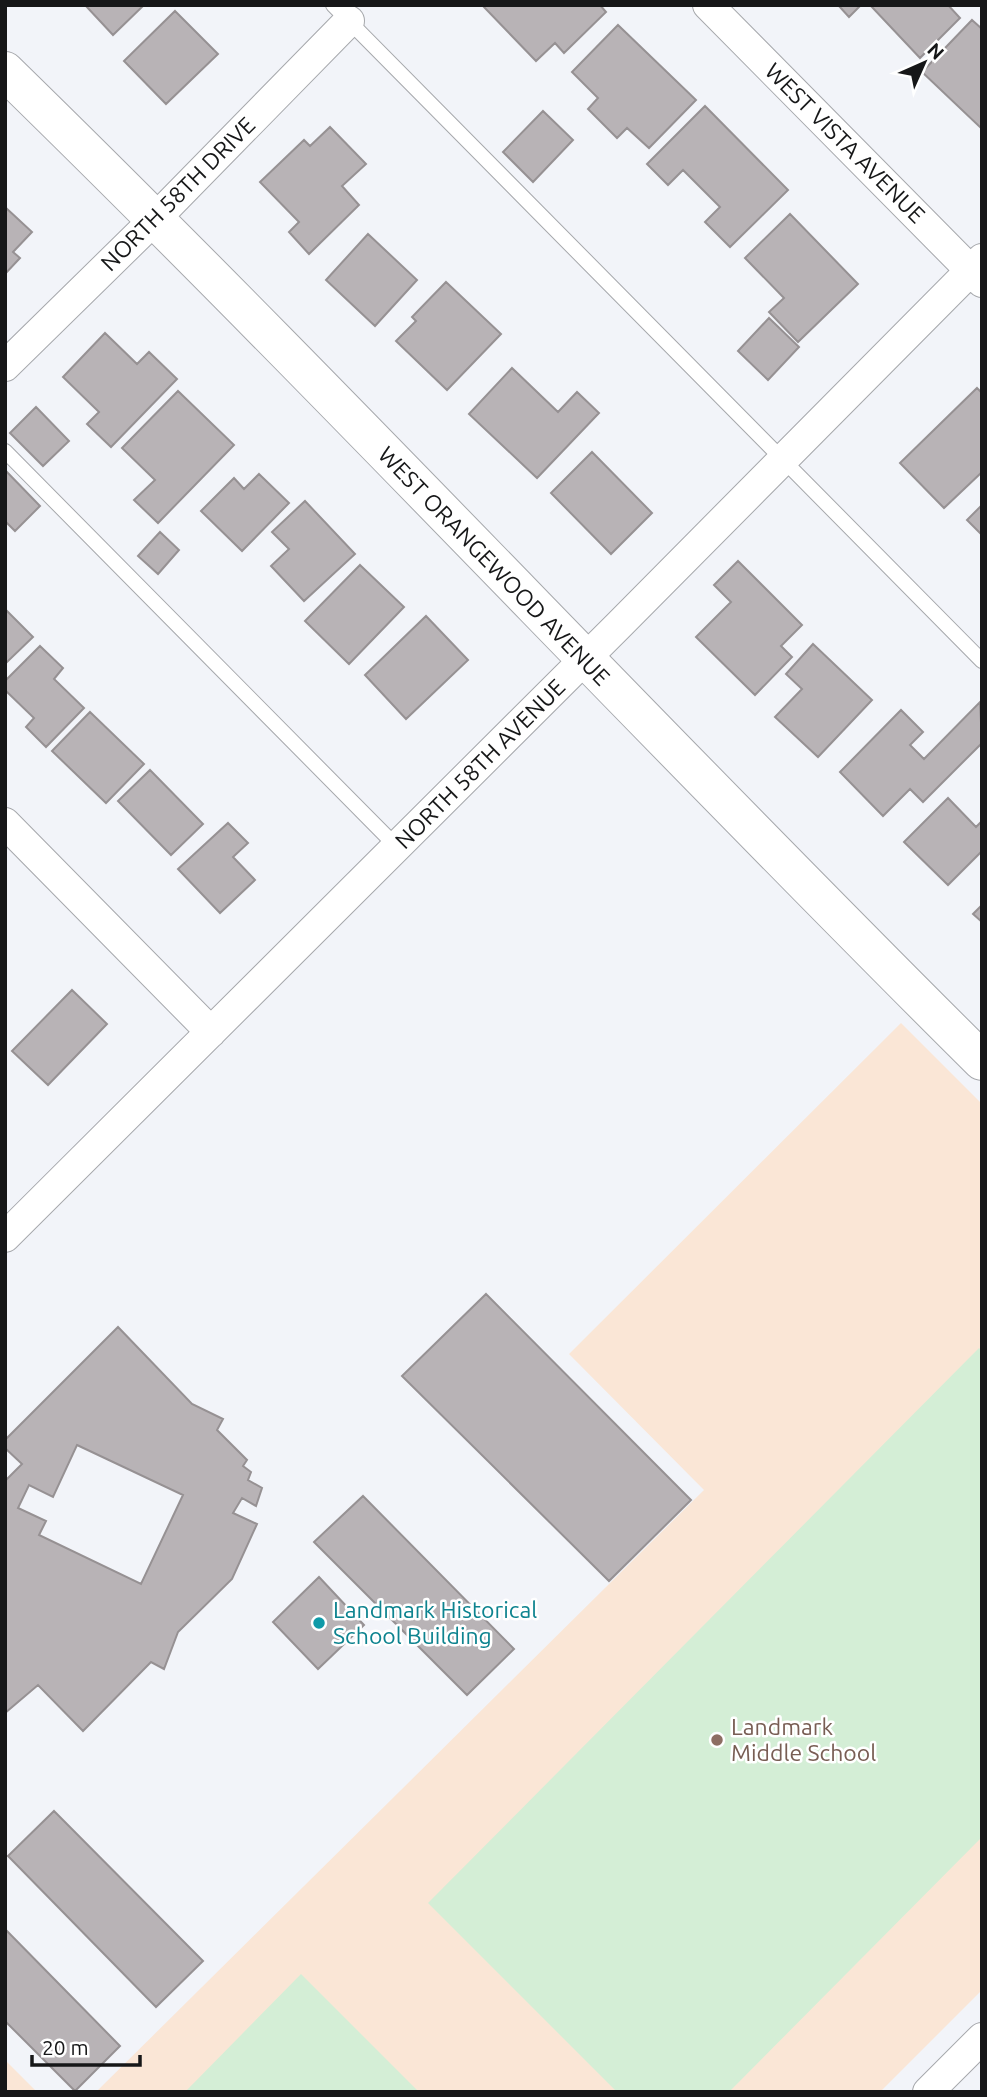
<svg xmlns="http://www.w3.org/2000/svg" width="987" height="2097" font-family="Ubuntu,sans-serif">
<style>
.education{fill:#fae6d6}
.green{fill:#d4eed6}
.building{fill:#b8b3b6;stroke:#969193;stroke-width:2;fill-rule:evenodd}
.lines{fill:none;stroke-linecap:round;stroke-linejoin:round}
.lane-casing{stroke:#a6a8ac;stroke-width:16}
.street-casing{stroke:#a6a8ac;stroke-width:32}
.secondary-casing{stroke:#a6a8ac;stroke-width:40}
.lane{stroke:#fff;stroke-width:14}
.street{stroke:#fff;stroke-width:30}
.secondary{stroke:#fff;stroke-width:38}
.culture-dot{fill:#0f9aa8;stroke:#fff;stroke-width:2.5}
.education-dot{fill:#8d6e63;stroke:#fff;stroke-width:2.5}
.labels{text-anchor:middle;stroke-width:5;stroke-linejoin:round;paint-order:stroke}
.street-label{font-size:23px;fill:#161718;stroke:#fff}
.culture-label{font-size:23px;fill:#0d838f;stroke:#fff;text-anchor:start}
.education-label{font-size:23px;fill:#785e54;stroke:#fff;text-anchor:start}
</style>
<rect width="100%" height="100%" fill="#f2f4f9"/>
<path class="education" d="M 901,1023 L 982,1104 L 982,1990 L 880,2092 L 96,2092 L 704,1490 L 569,1354 Z
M 5,2060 L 37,2092 L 5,2092 Z"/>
<path class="green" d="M 979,1348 L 982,1351 L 982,1837 L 729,2092 L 617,2092 L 428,1903 Z
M 301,1974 L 419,2092 L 185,2092 Z"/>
<path class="building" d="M 85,5 L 144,5 L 113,35 Z
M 482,5 L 600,5 L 606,12 L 564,53 L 555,43 L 536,61 Z
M 838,5 L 861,5 L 849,17 Z
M 870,5 L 948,5 L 960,18 L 920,58 Z
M 175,11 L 218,54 L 166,104 L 124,61 Z
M 972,20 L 982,29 L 982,129 L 922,72 Z
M 618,25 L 696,100 L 649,148 L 627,128 L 617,138 L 588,109 L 598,98 L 572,72 Z
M 705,106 L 788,190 L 730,247 L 705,222 L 720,207 L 683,170 L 668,185 L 647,164 Z
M 543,111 L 573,140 L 533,182 L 503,152 Z
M 330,127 L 366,164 L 342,186 L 359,205 L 309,254 L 289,232 L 299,222 L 260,182 L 304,140 L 310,146 Z
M 5,207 L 32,232 L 13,252 L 20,258 L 5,274 Z
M 790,214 L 858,284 L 798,342 L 769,312 L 784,298 L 745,258 Z
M 368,234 L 417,280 L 375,326 L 326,280 Z
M 446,282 L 501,334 L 447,390 L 396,341 L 416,321 L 412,317 Z
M 769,318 L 799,347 L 768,380 L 738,351 Z
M 105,333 L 137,364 L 149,352 L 177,379 L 111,447 L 87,424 L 99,412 L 63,377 Z
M 512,368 L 558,412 L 577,392 L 599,413 L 537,478 L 469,414 Z
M 977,388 L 982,393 L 982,472 L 944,508 L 900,463 Z
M 178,391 L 234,445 L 158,523 L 134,500 L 155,480 L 122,448 Z
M 36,407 L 69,441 L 43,466 L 10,433 Z
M 592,452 L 652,513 L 611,554 L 551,493 Z
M 5,470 L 40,506 L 15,531 L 5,521 Z
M 259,474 L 289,503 L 242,551 L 201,511 L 234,478 L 244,489 Z
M 305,501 L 355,554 L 304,601 L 271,566 L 289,549 L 272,532 Z
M 982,505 L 982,535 L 967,520 Z
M 160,532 L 179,550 L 158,574 L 138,556 Z
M 738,561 L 802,625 L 781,646 L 792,657 L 755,695 L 696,637 L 731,602 L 714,585 Z
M 360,565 L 404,607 L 349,664 L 305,621 Z
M 5,609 L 33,637 L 5,664 Z
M 426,616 L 468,660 L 406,719 L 365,675 Z
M 813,644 L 872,700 L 818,757 L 775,717 L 802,689 L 786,674 Z
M 40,646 L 63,668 L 54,679 L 84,708 L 46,747 L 26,727 L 34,718 L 5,690 L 5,681 Z
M 980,702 L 982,743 L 923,802 L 910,789 L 883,816 L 840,772 L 901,710 L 923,732 L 910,745 L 924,759 Z
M 90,712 L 144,764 L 106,803 L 52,751 Z
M 150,770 L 203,824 L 171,855 L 118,801 Z
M 948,798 L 976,827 L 982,821 L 982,851 L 948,885 L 904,842 Z
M 228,823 L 248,843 L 233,857 L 255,880 L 220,913 L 178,869 Z
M 982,905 L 982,922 L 973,914 Z
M 72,990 L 107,1024 L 48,1085 L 12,1051 Z
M 486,1294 L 691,1500 L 609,1581 L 402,1376 Z
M 118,1327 L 192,1404 L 223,1419 L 217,1430 L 247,1460 L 243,1466 L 251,1472 L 248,1480 L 262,1488 L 256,1506 L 242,1498 L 233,1513 L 257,1524 L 232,1579 L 178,1632 L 164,1669 L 151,1662 L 83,1731 L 38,1685 L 5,1713 L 5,1481 L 22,1464 L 5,1448 L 5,1440 ZM 77,1445 L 183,1495 L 141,1584 L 39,1535 L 46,1521 L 18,1508 L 29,1485 L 53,1497 Z
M 363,1496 L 514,1649 L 467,1695 L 314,1542 Z
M 319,1577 L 364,1625 L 318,1669 L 273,1622 Z
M 54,1811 L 203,1961 L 156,2007 L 8,1856 Z
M 5,1929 L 120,2046 L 75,2091 L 5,2021 Z"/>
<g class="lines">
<g class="lane-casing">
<path id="lane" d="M 333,5 L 982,661
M 5,451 L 397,847"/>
</g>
<g class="street-casing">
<path id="street" d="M 708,5 L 982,282
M 5,366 L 156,218 L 349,21
M 5,823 L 211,1032
M 5,1237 L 618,626 L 982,259
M 928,2092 L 982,2038"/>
</g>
<g class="secondary-casing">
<path id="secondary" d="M 5,71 C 337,395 653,735 982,1061"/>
</g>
<use href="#lane" class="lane"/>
<use href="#street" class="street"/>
<use href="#secondary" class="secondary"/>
</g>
<circle class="culture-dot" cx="319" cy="1623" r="7"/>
<circle class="education-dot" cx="717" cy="1740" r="7"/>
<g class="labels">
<g class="street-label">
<text transform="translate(845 143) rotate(45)" y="8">WEST VISTA AVENUE</text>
<text transform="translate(178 194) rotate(-45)" y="8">NORTH 58TH DRIVE</text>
<text transform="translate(494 566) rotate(46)" y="8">WEST ORANGEWOOD AVENUE</text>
<text transform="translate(480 764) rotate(-45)" y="8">NORTH 58TH AVENUE</text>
</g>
<g class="culture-label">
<text x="333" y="1618">Landmark Historical<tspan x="333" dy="26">School Building</tspan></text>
</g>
<g class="education-label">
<text x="731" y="1735">Landmark<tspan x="731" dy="26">Middle School</tspan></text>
</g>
</g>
<rect width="987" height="2097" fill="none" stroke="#161718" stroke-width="14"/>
<g transform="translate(924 63) rotate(45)" stroke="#ffffff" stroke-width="5" paint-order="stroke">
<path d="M0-5L12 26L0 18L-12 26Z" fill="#161718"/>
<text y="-10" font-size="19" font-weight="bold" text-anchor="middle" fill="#161718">N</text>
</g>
<path d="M32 2055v10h108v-10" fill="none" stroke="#161718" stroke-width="3.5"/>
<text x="42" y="2055" font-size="21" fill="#161718" stroke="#ffffff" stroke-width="5" paint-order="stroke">20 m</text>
</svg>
